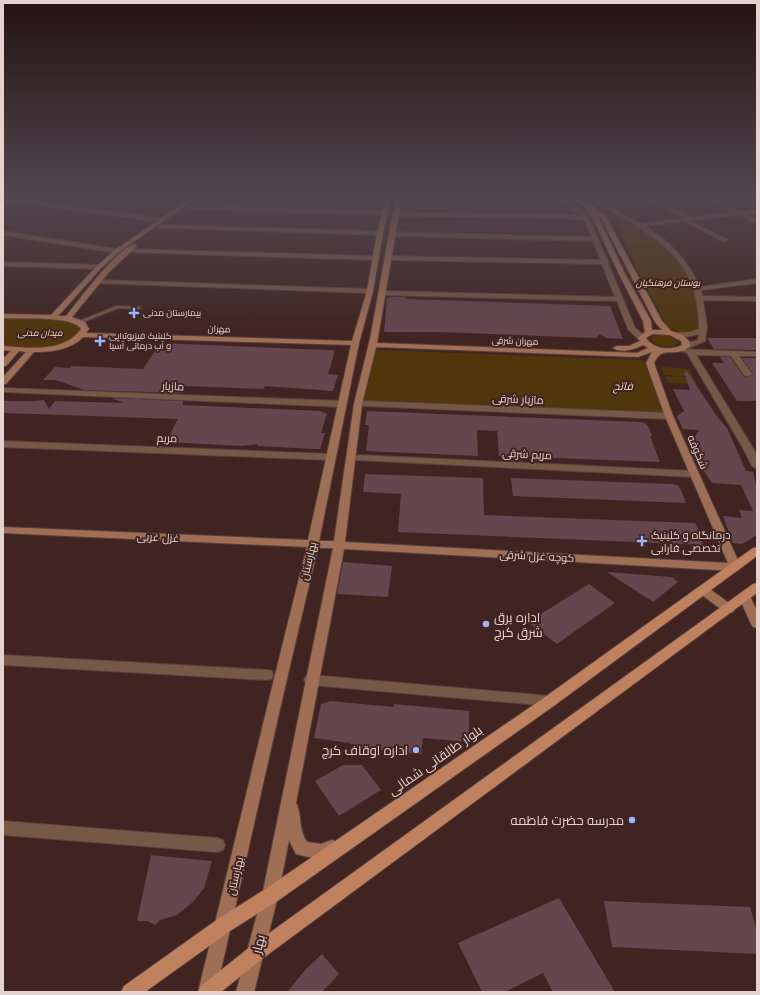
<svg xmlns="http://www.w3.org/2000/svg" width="760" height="995" font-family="'Noto Serif',Cairo,serif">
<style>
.green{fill:#51360c}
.building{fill:#64464e}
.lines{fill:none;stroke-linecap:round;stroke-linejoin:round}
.lane-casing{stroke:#5a403d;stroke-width:2}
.street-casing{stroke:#5a403d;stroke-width:2}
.secondary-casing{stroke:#5a403d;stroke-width:2}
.primary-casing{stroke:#5a403d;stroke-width:2}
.lane{fill:#765847;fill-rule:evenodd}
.street{fill:#765847;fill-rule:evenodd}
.secondary{fill:#9f6f55;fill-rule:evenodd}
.primary{fill:#bf815e;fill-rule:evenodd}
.poi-dot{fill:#9cb4fd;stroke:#3f2421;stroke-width:1.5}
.labels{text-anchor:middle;stroke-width:4;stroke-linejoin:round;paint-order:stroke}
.far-park-label{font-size:9px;font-style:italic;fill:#f7dbb9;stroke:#3f2421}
.far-poi-label{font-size:9px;fill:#e5d2cf;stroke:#3f2421;text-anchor:start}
.far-street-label{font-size:9px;fill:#e5d2cf;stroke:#3f2421}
.street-label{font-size:11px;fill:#e5d2cf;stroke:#3f2421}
.park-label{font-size:11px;font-style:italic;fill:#f7dbb9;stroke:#3f2421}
.poi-label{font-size:11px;fill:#e5d2cf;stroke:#3f2421;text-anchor:start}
.near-poi-label{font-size:13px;fill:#e5d2cf;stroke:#3f2421;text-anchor:end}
.near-street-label{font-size:13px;fill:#e5d2cf;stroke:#3f2421}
</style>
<rect width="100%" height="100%" fill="#3f2421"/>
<path class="green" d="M 610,211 C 644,228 679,251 693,289 C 697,301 698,315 700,328 C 691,337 678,332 668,327 L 637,270 L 617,224 Z
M 3,319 C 24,319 59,315 77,325 L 79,331 C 63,353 27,348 3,346 Z
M 664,335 L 675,338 L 678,342 L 678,344 C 669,349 656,347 651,339 L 653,336 Z
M 376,350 L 643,360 L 667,415 L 364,402 Z
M 661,367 L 690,369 L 696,384 L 668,383 L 665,376 L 691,377 L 664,375 Z"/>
<path class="building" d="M 416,196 L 450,196 L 449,210 L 414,210 Z
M 391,297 L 406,297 L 406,299 L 610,306 L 623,339 L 606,338 L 600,334 L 596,338 L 438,332 L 384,332 L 387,298 Z
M 707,338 L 757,338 L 757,350 L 714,349 Z
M 160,343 L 329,350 L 335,351 L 328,374 L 338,375 L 333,391 L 265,386 L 264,389 L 184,386 L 183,393 L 84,390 L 56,380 L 43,380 L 55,367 L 70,368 L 71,366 L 143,369 Z
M 720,357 L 730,357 L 745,378 L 753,374 L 742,358 L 757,358 L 757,401 L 737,401 L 712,363 L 724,363 Z
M 687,371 L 716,415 L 727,428 L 746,471 L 753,472 L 757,489 L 757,535 L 742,544 L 733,543 L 723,516 L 742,518 L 739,510 L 753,511 L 741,485 L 712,483 L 697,461 L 695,461 L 689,447 L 699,430 L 683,429 L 677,416 L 684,411 L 673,389 L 690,390 L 684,373 Z
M 112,398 L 183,401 L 183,405 L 321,411 L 327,414 L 321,433 L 325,433 L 320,449 L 314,449 L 258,446 L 257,444 L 242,446 L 166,442 L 178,419 L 3,413 L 3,401 L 35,401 L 44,400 L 49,409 L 55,401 L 124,403 Z
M 367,411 L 640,422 L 645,423 L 649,428 L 652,436 L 650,436 L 660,462 L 499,456 L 497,431 L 477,430 L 478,456 L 366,451 L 369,425 L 365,425 Z
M 365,474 L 483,478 L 484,515 L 695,523 L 698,528 L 703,545 L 398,532 L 401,494 L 363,492 Z
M 511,478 L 671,484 L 677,485 L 680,488 L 686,503 L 513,496 Z
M 343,562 L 392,566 L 388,597 L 337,594 Z
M 607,572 L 672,577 L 678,582 L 653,602 Z
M 589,584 L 615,603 L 557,644 L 528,622 Z
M 331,701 L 394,707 L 394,704 L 469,711 L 469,742 L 423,738 L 421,754 L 359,748 L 349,743 L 314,738 L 321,704 Z
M 343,765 L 362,765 L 381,790 L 339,816 L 315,781 Z
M 151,855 L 212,861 L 204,888 L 193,902 L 177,915 L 160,920 L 155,925 L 147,921 L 137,921 Z
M 559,898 L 615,992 L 553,992 L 543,973 L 505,992 L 482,992 L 458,943 Z
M 604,901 L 750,907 L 757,931 L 757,954 L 612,947 Z
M 322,954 L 339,974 L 322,992 L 287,992 L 306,969 Z"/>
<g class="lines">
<g class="lane-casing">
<path id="lane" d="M 117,306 L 139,307 L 141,308 L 139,309 L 118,308 L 81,323 L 77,322 Z"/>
</g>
<g class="street-casing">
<path id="street" d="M 550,196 L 556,196 L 580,209 L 588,216 L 607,260 L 609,262 L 608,263 L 635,328 L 645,336 L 645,340 L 639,340 L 628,329 L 617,301 L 382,295 L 379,293 L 382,291 L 615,297 L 602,264 L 387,260 L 384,258 L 387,256 L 601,260 L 593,241 L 392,236 L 389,234 L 392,232 L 591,237 L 584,219 L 397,216 L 394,214 L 397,212 L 581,215 Z
M 587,196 L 593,196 L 640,224 L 684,218 L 644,196 L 650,196 L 691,217 L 734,212 L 702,196 L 708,196 L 741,211 L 757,209 L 757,213 L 746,214 L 757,219 L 757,223 L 739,215 L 690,221 L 726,239 L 727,240 L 724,242 L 684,221 L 645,226 C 671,243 687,259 700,287 L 757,279 L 757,283 L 701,290 L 702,296 L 757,297 L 757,301 L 703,300 L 707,326 L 705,341 L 689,348 L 683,348 L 683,344 L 698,340 L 699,334 C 691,336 682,338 673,337 L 673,333 L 690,332 L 699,329 C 699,270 671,246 623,218 C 611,211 597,205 587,196 Z
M 13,198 L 160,218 L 163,220 L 160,222 L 11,201 L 10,200 Z
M 189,206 L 385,211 L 388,213 L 385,215 L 187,209 L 186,208 Z
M 161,225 L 380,231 L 383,233 L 380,235 L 159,228 L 158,227 Z
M 3,231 L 117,249 L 120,251 L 117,253 L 3,235 Z
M 127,249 L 375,256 L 378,258 L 375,260 L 125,252 L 125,250 Z
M 3,262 L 99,265 L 102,267 L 99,269 L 3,266 Z
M 97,280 L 370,289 L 373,291 L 370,293 L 95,283 L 94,282 Z
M 683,349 L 757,352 L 757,356 L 739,356 L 752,374 L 748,376 L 745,376 L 731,356 L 696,355 L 753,448 L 757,457 L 757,469 L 752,466 L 743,448 L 687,353 L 682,351 Z
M 3,388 L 342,401 L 346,404 L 342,407 L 3,392 Z
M 366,401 L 669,413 L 673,416 L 669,419 L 363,406 L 362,404 L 363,402 Z
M 3,441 L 331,454 L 336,457 L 331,460 L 3,447 Z
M 359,455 L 694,471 L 699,474 L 694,477 L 356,460 L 354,458 L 356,456 Z
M 3,655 L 267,670 L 272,671 L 273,675 L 272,679 L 267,680 L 3,665 Z
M 311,675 L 550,696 L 555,697 L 557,701 L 555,705 L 550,706 L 311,685 L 306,684 L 304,680 L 306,676 Z
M 3,821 L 217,838 L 223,840 L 225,845 L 223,850 L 217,852 L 3,835 Z"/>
</g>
<g class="secondary-casing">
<path id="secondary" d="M 194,196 L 199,196 L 119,252 L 101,268 L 58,316 L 66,316 C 81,298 114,252 134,244 L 137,246 L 136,247 L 109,272 L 72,317 L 85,322 L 89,329 L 86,333 L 352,341 L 367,291 L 377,233 L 386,196 L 392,196 L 383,233 L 373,291 L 359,343 L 319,541 L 334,541 L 354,404 L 370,339 L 396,196 L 402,196 L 377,343 L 637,353 L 648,348 L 643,345 C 634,349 622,354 613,348 L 617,346 L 629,346 L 640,341 L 638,338 L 645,332 L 643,321 L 619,274 L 593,218 L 586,212 L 586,210 L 590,210 L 598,217 L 625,274 L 651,321 L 652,330 L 662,330 L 655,322 L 601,218 L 569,196 C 581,196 597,208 606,217 L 662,321 L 671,331 L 683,335 L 690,342 L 690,346 C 675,360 663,343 654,363 L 673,416 L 741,567 L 739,570 L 735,571 L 344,549 L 296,803 C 302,813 298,829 307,842 L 321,844 L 332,840 L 338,842 L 340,847 L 338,852 L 321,860 L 296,854 L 289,840 L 278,896 L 254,992 L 236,992 L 262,896 L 333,548 L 318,548 C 282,695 250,844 216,992 L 198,992 C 235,844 269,695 307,547 L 3,533 L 3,527 L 308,540 L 351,345 L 83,337 C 71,350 51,352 34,352 L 6,384 L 3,384 L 3,377 L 26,352 L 19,351 L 6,366 L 3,366 L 3,359 L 11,351 L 3,350 L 3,346 C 29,348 64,353 81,329 C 73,315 19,319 3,318 L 3,314 L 51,315 L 97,266 L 115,250 ZM 652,334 L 670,335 L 681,341 L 682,345 C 671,351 653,349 646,338 ZM 376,347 L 638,357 L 652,352 L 646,363 L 665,416 L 728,563 L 345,542 L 362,404 Z
M 703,586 L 707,587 L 733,606 L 735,609 L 733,612 L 729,613 L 725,612 L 699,593 L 697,590 L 699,587 Z
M 745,593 L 749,594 L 757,611 L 757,628 L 753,627 L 751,624 L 739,597 L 741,594 Z"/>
</g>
<g class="primary-casing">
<path id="primary" d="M 757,547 L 757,556 L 555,705 L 276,902 L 230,931 L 145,992 L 121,992 L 124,986 L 218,919 L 264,890 L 545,697 L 753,548 Z
M 757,583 L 757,593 L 262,959 L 221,992 L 198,992 L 201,986 L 250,947 L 753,584 Z"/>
</g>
<use href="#lane" class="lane"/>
<use href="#street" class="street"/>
<use href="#secondary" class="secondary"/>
<use href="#primary" class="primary"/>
</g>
<linearGradient id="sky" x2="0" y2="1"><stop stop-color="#231412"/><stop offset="0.59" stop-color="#52454e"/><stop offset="1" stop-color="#52454e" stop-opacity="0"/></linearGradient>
<rect width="760" height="335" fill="url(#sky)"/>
<g class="poi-dot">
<path d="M132 307h4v4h4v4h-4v4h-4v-4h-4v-4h4z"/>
<path d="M98 335h4v4h4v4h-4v4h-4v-4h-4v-4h4z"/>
<path d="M640 535h4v4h4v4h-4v4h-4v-4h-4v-4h4z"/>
<circle cx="486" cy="624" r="4"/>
<circle cx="416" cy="750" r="4"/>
<circle cx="632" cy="820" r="4"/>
</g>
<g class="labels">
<g class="far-park-label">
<text x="668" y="286">بوستان فرهنگیان</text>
<text x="40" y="336">میدان مدنی</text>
</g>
<g class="far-poi-label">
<text x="143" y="316">بیمارستان مدنی</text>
<text x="109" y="339">کلینیک فیزیوتراپی<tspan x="109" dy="10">و آب درمانی آسیا</tspan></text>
</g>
<g class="far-street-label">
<text transform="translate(219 329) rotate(2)" y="3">مهران</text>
<text transform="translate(515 341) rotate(2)" y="3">مهران شرقی</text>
</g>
<g class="street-label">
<text transform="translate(173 386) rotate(2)" y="4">مازیار</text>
<text transform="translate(518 399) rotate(2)" y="4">مازیار شرقی</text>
<text transform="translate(167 438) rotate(2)" y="4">مریم</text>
<text transform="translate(698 452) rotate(67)" y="4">شکوفه</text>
<text transform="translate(527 454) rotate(3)" y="4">مریم شرقی</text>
<text transform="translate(158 537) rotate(3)" y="4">غزل غربی</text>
<text transform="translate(537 556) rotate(3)" y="4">کوچه غزل شرقی</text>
<text transform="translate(308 561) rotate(-76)" y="4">بهارستان</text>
<text transform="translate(235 876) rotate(-77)" y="4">بهارستان</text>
</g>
<g class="park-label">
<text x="623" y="390">فاتح</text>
</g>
<g class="poi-label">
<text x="651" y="539">درمانگاه و کلینیک<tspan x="651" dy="13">تخصصی فارابی</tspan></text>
</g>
<g class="near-poi-label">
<text x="494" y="622" text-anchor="start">اداره برق<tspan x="494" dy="15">شرق کرج</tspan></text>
<text x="408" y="755">اداره اوقاف کرج</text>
<text x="624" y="825">مدرسه حضرت فاطمه</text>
</g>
<g class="near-street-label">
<text transform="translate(435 760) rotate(-35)" y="5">بلوار طالقانی شمالی</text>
<text transform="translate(258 944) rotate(-76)" y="5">بهار</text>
</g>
</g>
<rect width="760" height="995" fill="none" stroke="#e5d2cf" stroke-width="8"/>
</svg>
